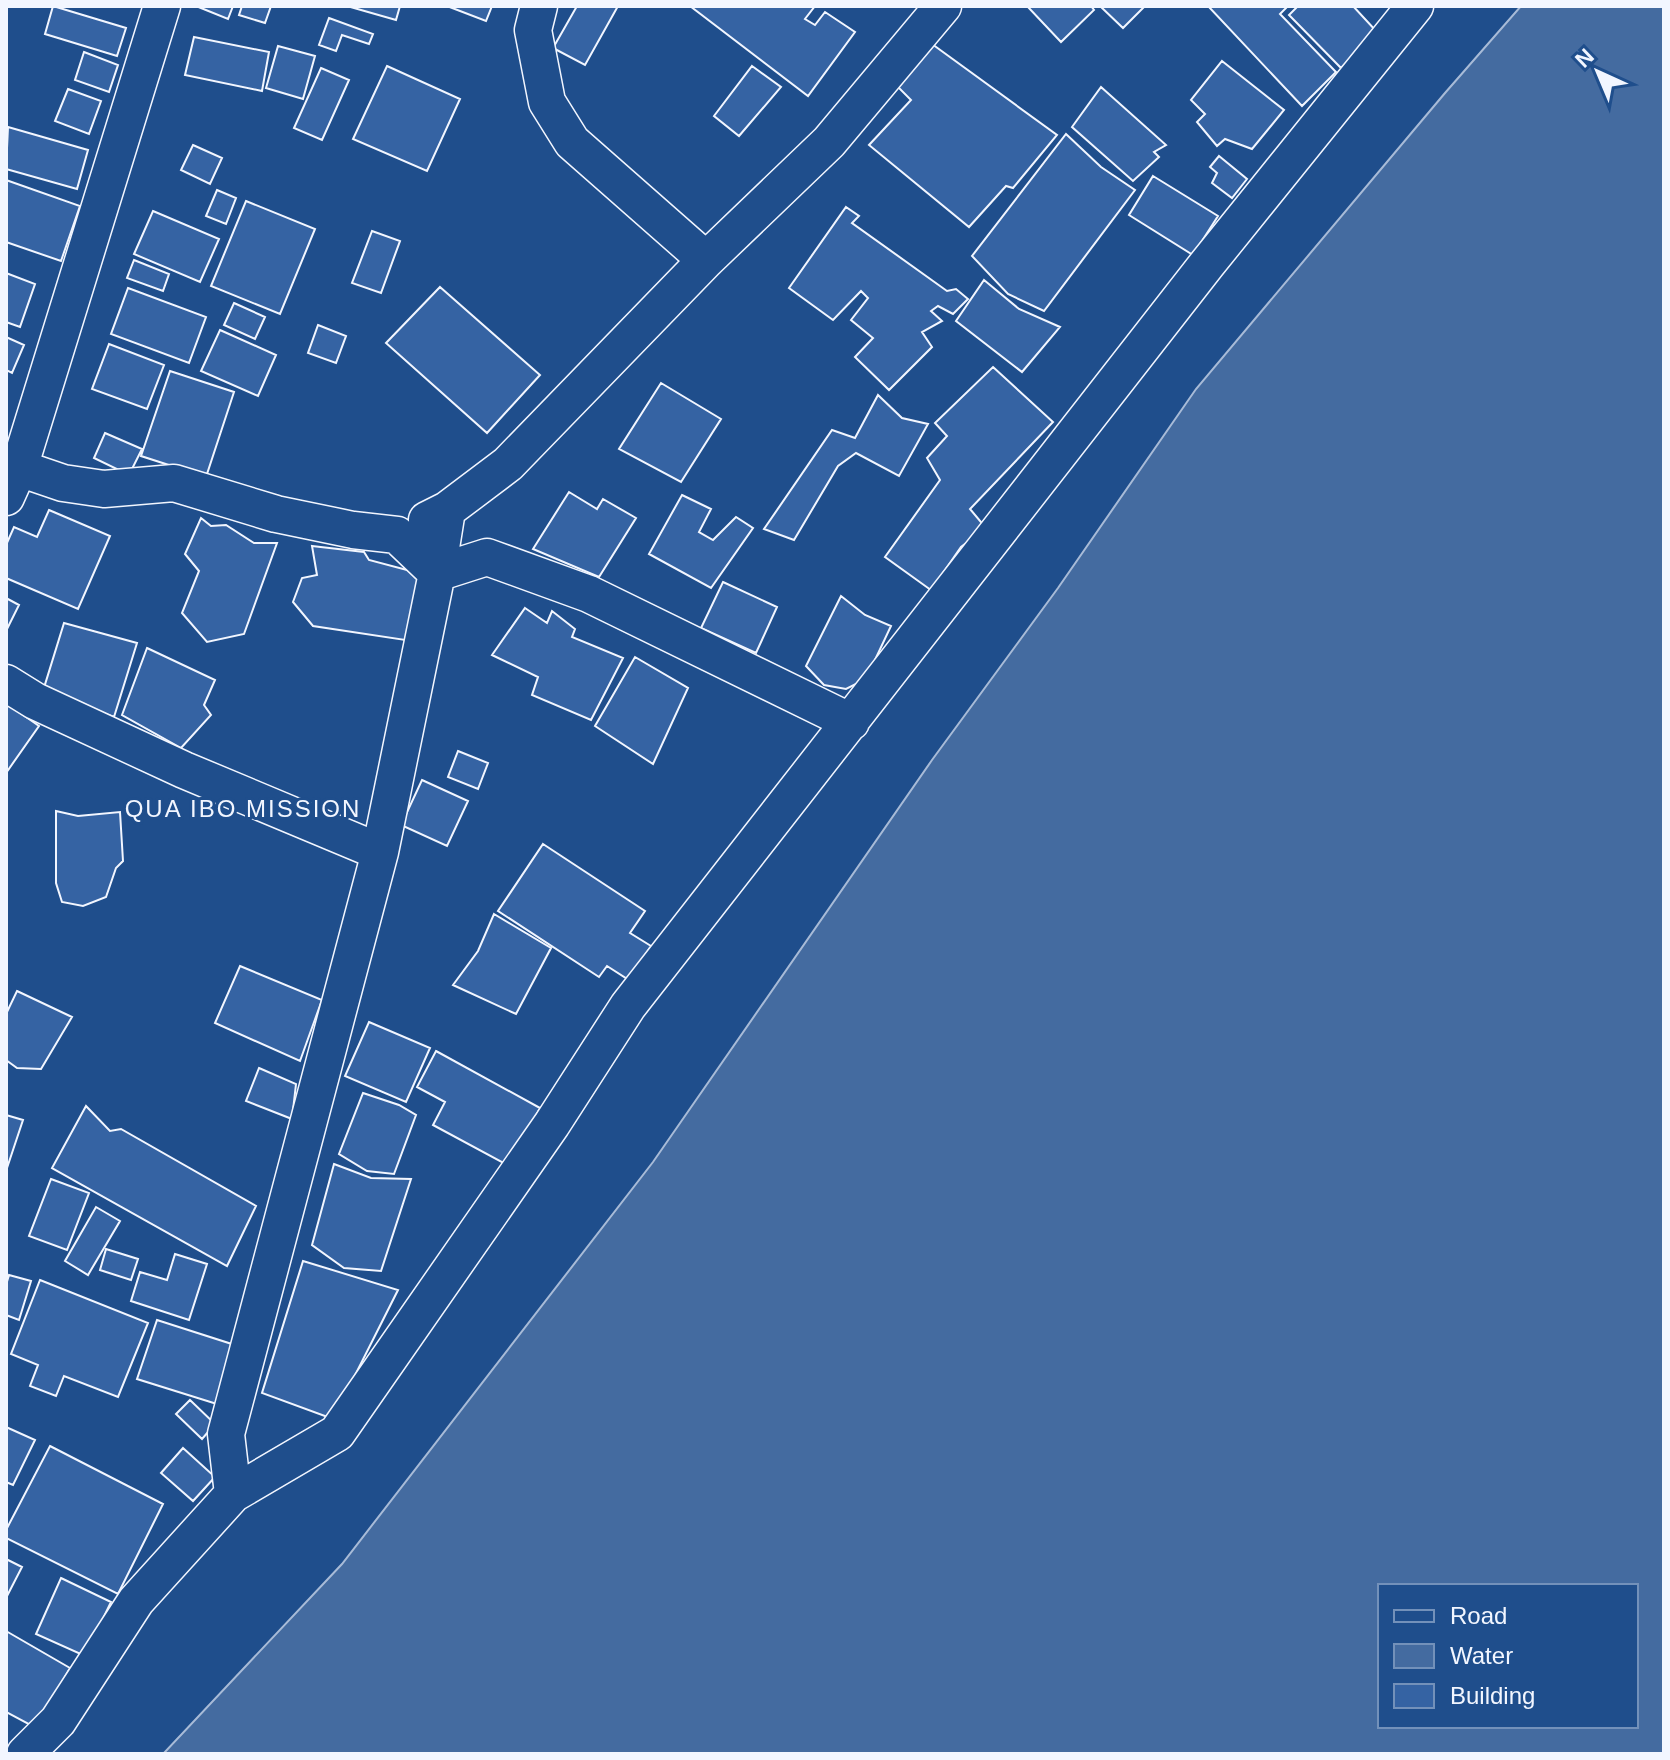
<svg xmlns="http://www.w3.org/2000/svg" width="1670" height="1760" font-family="Arial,sans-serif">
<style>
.water{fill:#446ba0;stroke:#a8bbd7;stroke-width:2;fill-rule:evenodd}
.building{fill:#3563a3;stroke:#f2f6ff;stroke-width:2}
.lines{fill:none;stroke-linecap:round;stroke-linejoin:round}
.minor-casing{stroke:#f2f6ff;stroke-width:39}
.minor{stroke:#1f4e8c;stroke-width:36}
.labels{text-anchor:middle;stroke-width:6;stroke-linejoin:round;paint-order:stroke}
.quarter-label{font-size:24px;letter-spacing:2px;fill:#f2f6ff;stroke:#1f4e8c}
</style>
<rect width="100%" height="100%" fill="#1f4e8c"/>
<path class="water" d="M 1521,6 L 1664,6 L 1664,1754 L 163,1754 L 342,1564 L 653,1162 L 932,760 L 1058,588 L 1196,389 L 1445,93 ZM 1380,1586 L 1636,1586 L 1636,1726 L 1380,1726 Z"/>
<path class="building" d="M 53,6 L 126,28 L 117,56 L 45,34 Z
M 196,6 L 233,6 L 228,19 Z
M 242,6 L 271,6 L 265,23 L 239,15 Z
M 347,6 L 400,6 L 396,20 Z
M 447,6 L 492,6 L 486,21 Z
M 577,6 L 618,6 L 585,65 L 553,48 Z
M 690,6 L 815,6 L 805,19 L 815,25 L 825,12 L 855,32 L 808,96 Z
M 1027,6 L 1091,6 L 1094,10 L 1061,42 Z
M 1100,6 L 1145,6 L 1123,28 Z
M 1208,6 L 1288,6 L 1280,14 L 1336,72 L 1302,106 Z
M 1298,6 L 1353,6 L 1377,32 L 1341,68 L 1289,15 Z
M 329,18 L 373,34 L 369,44 L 342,35 L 336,51 L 319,45 Z
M 194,37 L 269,52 L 262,91 L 185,75 Z
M 932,44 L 1057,135 L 1013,188 L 1006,186 L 969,227 L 869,145 L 911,100 L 898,87 Z
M 278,46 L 315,56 L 303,99 L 266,88 Z
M 84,52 L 118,65 L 109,92 L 75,80 Z
M 1222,61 L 1284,110 L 1252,149 L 1225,139 L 1217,146 L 1197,122 L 1205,114 L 1191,100 Z
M 387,66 L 460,99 L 427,171 L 353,139 Z
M 752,66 L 781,87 L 739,136 L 714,116 Z
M 321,68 L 349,80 L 322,140 L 294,128 Z
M 1101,87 L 1166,145 L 1154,152 L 1159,157 L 1133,181 L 1072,127 Z
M 68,89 L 101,101 L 89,134 L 55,121 Z
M 8,127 L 88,150 L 77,189 L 6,169 Z
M 1066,134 L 1101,167 L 1135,190 L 1044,311 L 1008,294 L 972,256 Z
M 193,145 L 222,158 L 210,184 L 181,170 Z
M 1219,156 L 1247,179 L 1232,198 L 1212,183 L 1217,173 L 1210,167 Z
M 1153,176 L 1218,216 L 1193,255 L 1129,215 Z
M 6,180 L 80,206 L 61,261 L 6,242 Z
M 217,190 L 236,198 L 226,224 L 206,216 Z
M 246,201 L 315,229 L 280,314 L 211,286 Z
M 846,207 L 859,216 L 852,223 L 947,291 L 956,289 L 968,299 L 953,314 L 938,306 L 931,311 L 942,321 L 922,332 L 932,347 L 889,390 L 855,357 L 873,338 L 851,320 L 868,298 L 861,291 L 833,320 L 789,288 Z
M 153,211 L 219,239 L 200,282 L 134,254 Z
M 372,231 L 400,241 L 381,293 L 352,283 Z
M 134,260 L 169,274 L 163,291 L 127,278 Z
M 6,273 L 35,284 L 20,327 L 6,322 Z
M 984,280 L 1019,309 L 1060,327 L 1022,372 L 956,321 Z
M 440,287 L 540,375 L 487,433 L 386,343 Z
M 128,288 L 206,317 L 189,363 L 111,334 Z
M 234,303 L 265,317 L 255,339 L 224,325 Z
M 318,325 L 346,336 L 336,363 L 308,353 Z
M 220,330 L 276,355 L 258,396 L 201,371 Z
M 6,337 L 24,345 L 12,373 L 6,370 Z
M 109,344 L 164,365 L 147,409 L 92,389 Z
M 993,367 L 1053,422 L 970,509 L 986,528 L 961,547 L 943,573 L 947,579 L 935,593 L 885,557 L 940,480 L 927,458 L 947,436 L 935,423 Z
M 170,371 L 234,392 L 206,477 L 141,456 Z
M 661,383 L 721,419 L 681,482 L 619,449 Z
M 878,395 L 902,418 L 928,424 L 899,476 L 856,453 L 838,466 L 794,540 L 764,529 L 832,430 L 855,438 Z
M 105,433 L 142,449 L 129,475 L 94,458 Z
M 569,492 L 597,509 L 603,499 L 636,518 L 599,577 L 533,549 Z
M 682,495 L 711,509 L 699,532 L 713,540 L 736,517 L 753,528 L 711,588 L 649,554 Z
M 49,510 L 110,536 L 78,609 L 6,578 L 6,545 L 14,527 L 37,537 Z
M 201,518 L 211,526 L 226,525 L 254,543 L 277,543 L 244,634 L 207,642 L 182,613 L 199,571 L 185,554 Z
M 312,546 L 364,552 L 369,560 L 422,574 L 405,640 L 313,626 L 293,602 L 302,578 L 317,575 Z
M 723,582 L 777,607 L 756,653 L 701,628 Z
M 841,596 L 865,615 L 891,626 L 866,679 L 846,689 L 824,685 L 806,666 Z
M 6,598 L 19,605 L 6,631 Z
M 525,608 L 547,623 L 552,611 L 575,629 L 572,637 L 623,658 L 591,720 L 532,695 L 538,677 L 492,655 Z
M 64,623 L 137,643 L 114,717 L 43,691 Z
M 147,648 L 215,680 L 204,705 L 211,715 L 181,748 L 122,715 Z
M 635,657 L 688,688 L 653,764 L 595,726 Z
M 6,703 L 39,726 L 6,773 Z
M 458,751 L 488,763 L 478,789 L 448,777 Z
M 422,780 L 468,801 L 447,846 L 401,825 Z
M 56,811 L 78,816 L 120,812 L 123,861 L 116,868 L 106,897 L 83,906 L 62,902 L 56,883 Z
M 543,844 L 645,911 L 630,933 L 651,946 L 629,980 L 607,966 L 599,977 L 498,911 Z
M 494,914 L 551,948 L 516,1014 L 453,985 L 478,951 Z
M 240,966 L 322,1000 L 300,1061 L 215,1023 Z
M 17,991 L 72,1017 L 41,1069 L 17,1068 L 6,1060 L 6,1014 Z
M 369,1022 L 430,1048 L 406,1102 L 345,1076 Z
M 436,1051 L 540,1108 L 509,1166 L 433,1125 L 445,1102 L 417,1087 Z
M 259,1068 L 296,1084 L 292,1119 L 246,1101 Z
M 363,1093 L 399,1105 L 416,1115 L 394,1174 L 367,1171 L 339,1154 Z
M 86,1106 L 110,1131 L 121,1129 L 256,1206 L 227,1266 L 52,1168 Z
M 6,1115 L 23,1120 L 6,1171 Z
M 334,1164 L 371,1178 L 411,1179 L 381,1271 L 344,1268 L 312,1245 Z
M 51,1179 L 89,1193 L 67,1250 L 29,1236 Z
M 96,1207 L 120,1221 L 88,1275 L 65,1261 Z
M 106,1249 L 138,1259 L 131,1280 L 100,1270 Z
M 175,1254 L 207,1264 L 189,1320 L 131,1301 L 140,1272 L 167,1280 Z
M 303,1261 L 398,1290 L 333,1419 L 262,1393 Z
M 9,1275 L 31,1281 L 19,1320 L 6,1315 L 6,1285 Z
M 40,1280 L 148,1323 L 118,1397 L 64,1376 L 56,1396 L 30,1386 L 38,1365 L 11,1354 Z
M 157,1320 L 238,1346 L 220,1405 L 137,1379 Z
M 190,1400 L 215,1424 L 202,1439 L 176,1414 Z
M 6,1427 L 35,1440 L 13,1485 L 6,1482 Z
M 50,1446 L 163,1504 L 118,1594 L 6,1538 L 6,1530 Z
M 183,1448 L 215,1477 L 193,1501 L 161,1473 Z
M 6,1559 L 22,1567 L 6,1598 Z
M 61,1578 L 111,1602 L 85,1656 L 36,1634 Z
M 6,1631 L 70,1668 L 36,1728 L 6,1712 Z"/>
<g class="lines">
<g class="minor-casing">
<path id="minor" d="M 539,6 L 533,30 L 547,102 L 572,142 L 706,260
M 19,468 L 63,483 L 104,489 L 174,483 L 276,514 L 353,530 L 397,535 L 437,573 L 487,557 L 589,594 L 851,722
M 6,497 L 19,468 L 162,6
M 427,520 L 447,510 L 508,464 L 706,260 L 829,142 L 943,6
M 6,683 L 35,701 L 184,770 L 380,852
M 233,1494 L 226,1434 L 380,852 L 437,573 L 447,510
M 25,1754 L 58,1721 L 136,1601 L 233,1494 L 337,1433 L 552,1124 L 628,1006 L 1207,264 L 1415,6"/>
</g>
<use href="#minor" class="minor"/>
</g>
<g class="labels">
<g class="quarter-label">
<text x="243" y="817">QUA IBO MISSION</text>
</g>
</g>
<rect width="1670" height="1760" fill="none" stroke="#f2f6ff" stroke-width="16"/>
<rect x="1378" y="1584" width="260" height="144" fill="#1f4e8c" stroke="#7391ba" stroke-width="2"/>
<rect x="1394" y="1610" width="40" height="12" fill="#1f4e8c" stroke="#7391ba" stroke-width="2"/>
<text x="1450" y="1624" font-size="24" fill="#f2f6ff">Road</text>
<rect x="1394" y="1644" width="40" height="24" fill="#446ba0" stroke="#7391ba" stroke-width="2"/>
<text x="1450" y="1664" font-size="24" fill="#f2f6ff">Water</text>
<rect x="1394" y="1684" width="40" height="24" fill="#3563a3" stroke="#7391ba" stroke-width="2"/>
<text x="1450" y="1704" font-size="24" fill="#f2f6ff">Building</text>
<g transform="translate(1598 72) rotate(316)" stroke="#1f4e8c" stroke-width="6" paint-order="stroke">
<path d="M0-6L14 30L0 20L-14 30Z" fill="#f2f6ff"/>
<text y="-12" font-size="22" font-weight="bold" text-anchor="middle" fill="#f2f6ff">N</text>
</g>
</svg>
